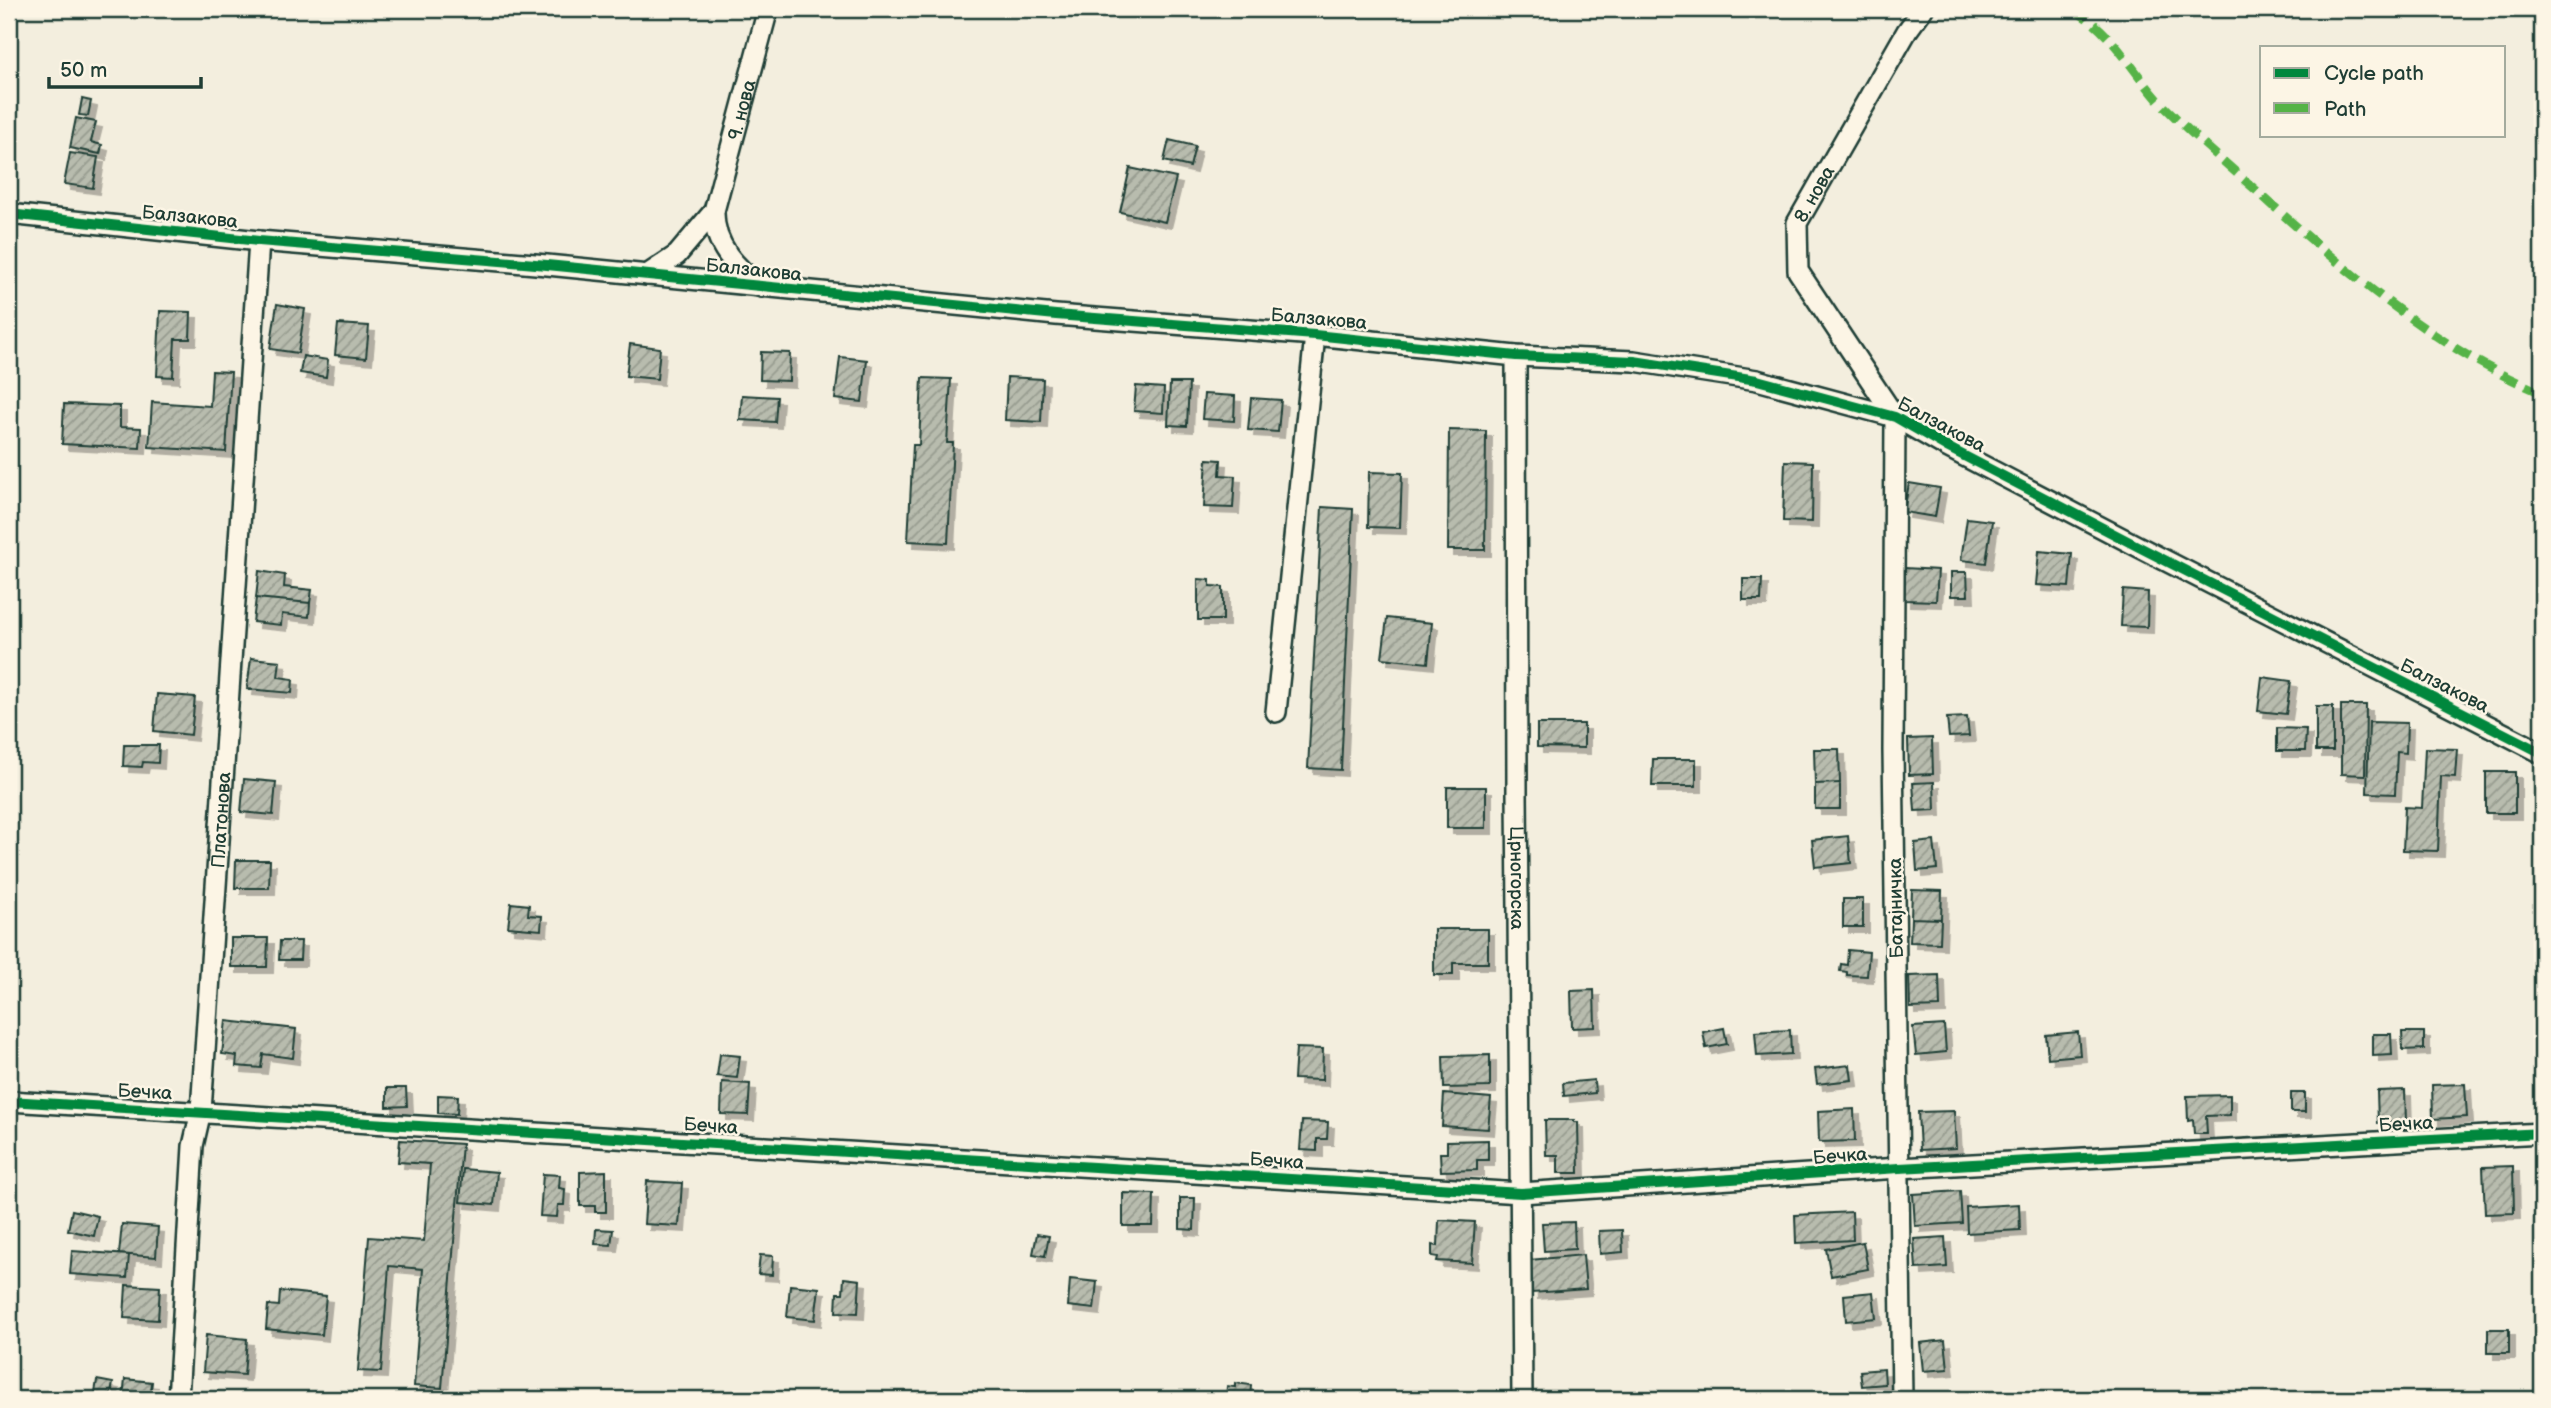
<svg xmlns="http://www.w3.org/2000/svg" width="2551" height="1408" font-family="'Balsamiq Sans',sans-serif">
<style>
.building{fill:url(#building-hatch);stroke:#1f3d34;stroke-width:2;filter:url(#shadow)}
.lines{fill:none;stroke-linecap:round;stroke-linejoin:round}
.minor-casing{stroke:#1f3d34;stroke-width:24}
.minor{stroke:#fcf5e5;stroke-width:19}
.quiet{stroke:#55b346;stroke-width:9;stroke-dasharray:18 9;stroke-linecap:butt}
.cycleway-casing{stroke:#fcf5e5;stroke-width:15}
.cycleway{stroke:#00873e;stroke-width:10}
.labels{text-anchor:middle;stroke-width:5;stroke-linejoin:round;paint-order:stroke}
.street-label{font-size:19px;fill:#1f3d34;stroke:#fcf5e5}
</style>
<defs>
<pattern id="building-hatch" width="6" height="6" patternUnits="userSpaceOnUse" patternTransform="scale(1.75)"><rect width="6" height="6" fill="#b8bcae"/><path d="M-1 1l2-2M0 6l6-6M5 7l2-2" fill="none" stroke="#959a8e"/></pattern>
<filter id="shadow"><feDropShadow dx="6" dy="6" stdDeviation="0" flood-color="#0004"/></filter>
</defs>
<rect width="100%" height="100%" fill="#f3eede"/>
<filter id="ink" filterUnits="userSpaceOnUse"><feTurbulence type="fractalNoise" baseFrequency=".0143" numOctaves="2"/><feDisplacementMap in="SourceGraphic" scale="14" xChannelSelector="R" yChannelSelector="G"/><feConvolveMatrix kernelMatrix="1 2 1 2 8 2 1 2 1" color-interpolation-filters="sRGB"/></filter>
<g filter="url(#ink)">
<path class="building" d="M 82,99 L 91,101 L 88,116 L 79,115 Z
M 76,118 L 96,122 L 91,142 L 102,145 L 100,154 L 70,148 Z
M 1169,140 L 1195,146 L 1190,167 L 1164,161 Z
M 70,153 L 98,157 L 93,188 L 64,184 Z
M 1130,168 L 1176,178 L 1165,222 L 1120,212 Z
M 277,304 L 305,309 L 298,353 L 270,349 Z
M 160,311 L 191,312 L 190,339 L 175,339 L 173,377 L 157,376 Z
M 338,324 L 369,326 L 366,358 L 335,355 Z
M 630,344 L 660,348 L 657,379 L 626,376 Z
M 761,352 L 790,353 L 789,381 L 760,380 Z
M 303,356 L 328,360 L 326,377 L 300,373 Z
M 840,357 L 867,360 L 862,402 L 835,399 Z
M 212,371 L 231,372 L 226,452 L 149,447 L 152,402 L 210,406 Z
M 1007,377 L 1043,379 L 1041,422 L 1005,420 Z
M 922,378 L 951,379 L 947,443 L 953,443 L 948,543 L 908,541 L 913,445 L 919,445 Z
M 1170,383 L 1189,383 L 1187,426 L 1168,425 Z
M 1136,386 L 1164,388 L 1163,413 L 1134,411 Z
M 1204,394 L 1235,396 L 1234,421 L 1202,419 Z
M 742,395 L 777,397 L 775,422 L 740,420 Z
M 1251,398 L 1281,400 L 1278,432 L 1248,430 Z
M 64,404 L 120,406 L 120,427 L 141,428 L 140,448 L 62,444 Z
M 1449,430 L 1486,431 L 1485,550 L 1448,550 Z
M 1207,459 L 1221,460 L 1220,475 L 1235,476 L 1233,508 L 1204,507 Z
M 1785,461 L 1813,462 L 1812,522 L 1783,521 Z
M 1369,472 L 1402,473 L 1400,528 L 1368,527 Z
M 1909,483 L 1940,488 L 1935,517 L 1904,512 Z
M 1322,507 L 1353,509 L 1341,770 L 1308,768 Z
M 1967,518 L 1992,521 L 1986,563 L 1961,560 Z
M 2039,551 L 2072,554 L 2069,587 L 2036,585 Z
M 1905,568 L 1938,570 L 1936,601 L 1904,600 Z
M 259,571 L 285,575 L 284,587 L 312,590 L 310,603 L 256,598 Z
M 1951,572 L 1967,572 L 1968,596 L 1951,596 Z
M 1198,579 L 1210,580 L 1210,586 L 1223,587 L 1223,620 L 1198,620 Z
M 1743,579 L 1762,579 L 1761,600 L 1743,600 Z
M 2123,590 L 2148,592 L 2147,627 L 2121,626 Z
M 256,598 L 310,603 L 309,617 L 282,614 L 281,625 L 253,622 Z
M 1387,618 L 1432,623 L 1428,663 L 1382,658 Z
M 251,658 L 280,661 L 278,677 L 293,679 L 292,693 L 247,689 Z
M 2262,677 L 2291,681 L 2286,714 L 2258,711 Z
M 157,694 L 195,697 L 191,735 L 154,731 Z
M 2341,705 L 2366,705 L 2365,775 L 2341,774 Z
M 2316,706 L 2333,706 L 2333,751 L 2316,751 Z
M 1967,717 L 1969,736 L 1949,737 L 1947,718 Z
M 2369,722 L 2407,723 L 2406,753 L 2397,752 L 2395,794 L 2367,793 Z
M 1537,724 L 1584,724 L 1584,748 L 1537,747 Z
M 2277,728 L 2306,729 L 2305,751 L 2277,751 Z
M 1932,738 L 1933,774 L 1909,775 L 1908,739 Z
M 124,745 L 159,745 L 158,763 L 143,762 L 142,767 L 123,766 Z
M 2425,748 L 2457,749 L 2455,777 L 2441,776 L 2438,851 L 2403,850 L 2405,807 L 2422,808 Z
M 1814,749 L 1839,749 L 1840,783 L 1815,784 Z
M 1653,759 L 1696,759 L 1696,786 L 1652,786 Z
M 2486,772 L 2515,772 L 2515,813 L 2486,813 Z
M 244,779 L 276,782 L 273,815 L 241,812 Z
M 1934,782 L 1935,810 L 1915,811 L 1913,783 Z
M 1840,783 L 1840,809 L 1815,809 L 1815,784 Z
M 1447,787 L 1486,787 L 1486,828 L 1447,828 Z
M 2538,796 L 2542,796 L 2542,840 L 2537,840 Z
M 1848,836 L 1851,863 L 1815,867 L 1812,840 Z
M 1934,841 L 1937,869 L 1917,871 L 1915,843 Z
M 236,860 L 270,860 L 269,888 L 235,888 Z
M 1912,890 L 1942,891 L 1941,919 L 1911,918 Z
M 1843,899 L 1863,899 L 1863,927 L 1843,927 Z
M 511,903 L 529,905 L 528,915 L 542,916 L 541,930 L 508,927 Z
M 1911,918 L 1941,919 L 1940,943 L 1910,942 Z
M 1434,929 L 1488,929 L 1488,963 L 1453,963 L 1453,975 L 1434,975 Z
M 231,938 L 268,938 L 267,967 L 231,967 Z
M 280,941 L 301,941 L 300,960 L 279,960 Z
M 1848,950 L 1869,952 L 1867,976 L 1847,975 L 1847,972 L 1840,971 L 1841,964 L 1847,965 Z
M 1939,975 L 1940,1007 L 1910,1008 L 1909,976 Z
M 1594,990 L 1595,1027 L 1572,1028 L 1571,991 Z
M 226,1021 L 296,1029 L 293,1058 L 263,1054 L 261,1068 L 236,1066 L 237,1056 L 222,1054 Z
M 1944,1025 L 1946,1052 L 1916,1055 L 1913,1027 Z
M 1724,1028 L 1727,1044 L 1706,1048 L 1703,1032 Z
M 1790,1030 L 1791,1054 L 1757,1056 L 1755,1032 Z
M 2078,1032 L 2080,1055 L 2048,1058 L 2046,1035 Z
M 2402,1032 L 2424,1032 L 2424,1049 L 2403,1050 Z
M 2373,1034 L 2391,1034 L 2392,1055 L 2373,1056 Z
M 1296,1048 L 1323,1049 L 1322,1080 L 1294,1079 Z
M 720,1054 L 740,1056 L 737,1078 L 717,1076 Z
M 1490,1055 L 1490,1087 L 1444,1088 L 1443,1056 Z
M 1850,1065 L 1852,1080 L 1817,1084 L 1815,1069 Z
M 1594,1080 L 1595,1093 L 1564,1096 L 1563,1083 Z
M 722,1082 L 750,1084 L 748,1115 L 721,1114 Z
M 2465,1084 L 2467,1117 L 2433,1119 L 2432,1085 Z
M 387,1088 L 406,1088 L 407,1106 L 387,1107 Z
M 2405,1090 L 2406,1122 L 2378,1123 L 2377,1091 Z
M 2291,1093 L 2305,1093 L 2305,1112 L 2291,1112 Z
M 1444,1094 L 1491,1098 L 1488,1129 L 1442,1126 Z
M 438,1095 L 458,1096 L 457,1114 L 438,1113 Z
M 2230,1095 L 2230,1115 L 2206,1116 L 2207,1134 L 2194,1134 L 2193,1120 L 2188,1121 L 2187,1096 Z
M 1854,1109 L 1855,1141 L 1819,1142 L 1818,1111 Z
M 1954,1111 L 1956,1148 L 1920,1150 L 1918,1112 Z
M 1545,1120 L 1574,1120 L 1574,1122 L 1578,1122 L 1579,1173 L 1558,1173 L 1558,1155 L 1546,1155 Z
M 1302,1121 L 1328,1122 L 1327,1139 L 1317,1139 L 1317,1151 L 1300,1150 Z
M 400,1140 L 462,1144 L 442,1388 L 414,1386 L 423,1269 L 389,1266 L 381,1372 L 358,1371 L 369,1237 L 424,1241 L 430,1164 L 398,1162 Z
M 1488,1140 L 1488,1160 L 1477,1160 L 1477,1170 L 1441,1171 L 1440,1153 L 1447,1153 L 1447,1141 Z
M 2513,1166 L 2514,1213 L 2485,1214 L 2483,1167 Z
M 463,1169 L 497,1172 L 494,1205 L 460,1202 Z
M 606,1171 L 606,1212 L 595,1212 L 595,1206 L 580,1206 L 580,1172 Z
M 543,1174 L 560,1175 L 559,1188 L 565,1189 L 564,1205 L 558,1205 L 557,1217 L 540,1216 Z
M 647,1181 L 682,1183 L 679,1226 L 644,1224 Z
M 1960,1191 L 1962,1223 L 1915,1226 L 1913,1194 Z
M 1123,1193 L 1154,1194 L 1153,1226 L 1123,1226 Z
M 1180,1198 L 1195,1198 L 1194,1230 L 1180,1229 Z
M 2019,1204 L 2020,1230 L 1967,1233 L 1966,1207 Z
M 72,1210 L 98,1216 L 94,1236 L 68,1230 Z
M 1852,1212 L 1853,1240 L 1796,1243 L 1795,1215 Z
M 1439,1220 L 1475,1222 L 1472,1263 L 1437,1261 L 1438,1257 L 1432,1256 L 1432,1245 L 1438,1246 Z
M 1574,1222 L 1575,1249 L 1544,1251 L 1542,1223 Z
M 122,1224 L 158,1227 L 156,1257 L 119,1254 Z
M 596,1229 L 613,1230 L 611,1245 L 595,1244 Z
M 1622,1230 L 1623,1252 L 1600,1254 L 1599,1231 Z
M 1037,1234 L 1049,1236 L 1045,1256 L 1033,1254 Z
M 1945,1237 L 1947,1267 L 1916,1269 L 1914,1239 Z
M 1863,1242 L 1868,1269 L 1831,1276 L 1826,1249 Z
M 72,1251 L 129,1255 L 127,1278 L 70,1274 Z
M 760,1255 L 773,1256 L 772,1275 L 758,1274 Z
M 1583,1255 L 1586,1289 L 1532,1293 L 1530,1260 Z
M 844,1278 L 860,1280 L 858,1313 L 836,1312 L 837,1293 L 843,1293 Z
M 1070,1279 L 1097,1282 L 1094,1309 L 1068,1306 Z
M 126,1285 L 160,1287 L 158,1320 L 124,1318 Z
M 790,1285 L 819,1288 L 815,1320 L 787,1317 Z
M 280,1291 L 326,1296 L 322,1335 L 266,1329 L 268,1305 L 279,1306 Z
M 1873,1292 L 1876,1318 L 1846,1321 L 1844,1295 Z
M 2488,1329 L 2509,1329 L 2509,1353 L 2488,1353 Z
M 206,1335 L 247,1339 L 244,1375 L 203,1372 Z
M 1945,1340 L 1948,1369 L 1923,1371 L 1920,1343 Z
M 1884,1369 L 1885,1384 L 1862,1386 L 1860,1371 Z
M 125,1379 L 152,1382 L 150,1399 L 123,1399 Z
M 97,1380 L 113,1383 L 110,1399 L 94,1399 Z
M 1235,1383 L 1251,1385 L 1250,1399 L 1218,1399 L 1219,1396 L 1226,1397 L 1227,1386 L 1235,1387 Z"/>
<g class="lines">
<g class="minor-casing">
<g id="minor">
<path d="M 9,214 L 259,241 L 547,265 L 1056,315 L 1315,335 L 1516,356 L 1634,361 L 1757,380 L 1895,417 L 1947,447 L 2139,547 L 2542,753"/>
<path d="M 647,275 L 677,255 L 714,211"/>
<path id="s1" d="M 761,287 C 736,268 713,245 714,211 L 768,9"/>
<path id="s2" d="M 1516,356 L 1517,792 L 1522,1399"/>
<path d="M 1276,712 L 1315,335"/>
<path d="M 9,1101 L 1521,1193 L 1899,1168 L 2542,1133"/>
<path id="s3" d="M 178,1399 L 193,1146 L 201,1111 L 259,241"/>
<path id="s4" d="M 1902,1399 L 1893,750 L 1895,417 L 1798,271 L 1797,223 L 1907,31 L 1923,9"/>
</g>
</g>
<use href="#minor" class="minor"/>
<path class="quiet" d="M 2072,9 C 2115,31 2136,80 2170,112 C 2198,140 2228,165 2257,191 C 2341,268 2436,349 2542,393"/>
<g class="cycleway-casing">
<path id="cycleway" d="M 9,214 L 259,241 L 547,265 L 1056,315 L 1315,335 L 1516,356 L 1634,361 L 1757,380 L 1895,417 L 1947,447 L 2139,547 L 2542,753
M 9,1101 L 1521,1193 L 1899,1168 L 2542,1133"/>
</g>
<use href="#cycleway" class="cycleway"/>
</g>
</g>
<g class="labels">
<g class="street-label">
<text dy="7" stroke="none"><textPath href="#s1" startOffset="198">9. нова</textPath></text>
<text dy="7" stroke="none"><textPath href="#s4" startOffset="1239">8. нова</textPath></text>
<text transform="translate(190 216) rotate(6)" y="7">Балзакова</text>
<text transform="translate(754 269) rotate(6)" y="7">Балзакова</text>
<text transform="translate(1319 318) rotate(5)" y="7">Балзакова</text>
<text transform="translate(1942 424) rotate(28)" y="7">Балзакова</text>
<text transform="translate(2445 685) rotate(27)" y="7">Балзакова</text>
<text dy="7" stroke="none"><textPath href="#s3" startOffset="581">Платонова</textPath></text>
<text dy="7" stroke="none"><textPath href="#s2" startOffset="522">Црногорска</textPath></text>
<text transform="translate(1895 908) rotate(-91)" y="7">Батајничка</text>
<text transform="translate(145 1091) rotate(3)" y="7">Бечка</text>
<text transform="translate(2406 1123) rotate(-3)" y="7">Бечка</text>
<text transform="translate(711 1125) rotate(4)" y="7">Бечка</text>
<text transform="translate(1840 1155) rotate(-4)" y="7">Бечка</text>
<text transform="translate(1277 1160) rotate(4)" y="7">Бечка</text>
</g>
</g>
<rect width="2551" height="1408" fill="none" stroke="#fcf5e5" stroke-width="35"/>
<rect x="18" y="18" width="2516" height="1373" fill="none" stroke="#1f3d34" stroke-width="2.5" filter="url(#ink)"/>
<rect x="2260" y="46" width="245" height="91" fill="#fcf5e5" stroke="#a4ab9e" stroke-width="2"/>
<rect x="2274" y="68" width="35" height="10" fill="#00873e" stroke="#a4ab9e" stroke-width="2"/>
<text x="2324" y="80" font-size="21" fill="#1f3d34">Cycle path</text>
<rect x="2274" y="103" width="35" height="10" fill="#55b346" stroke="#a4ab9e" stroke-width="2"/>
<text x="2324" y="116" font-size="21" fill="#1f3d34">Path</text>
<path d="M49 77v10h152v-10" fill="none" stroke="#1f3d34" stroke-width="3.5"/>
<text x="60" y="77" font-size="21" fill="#1f3d34" stroke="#fcf5e5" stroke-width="5" paint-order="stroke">50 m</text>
</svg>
